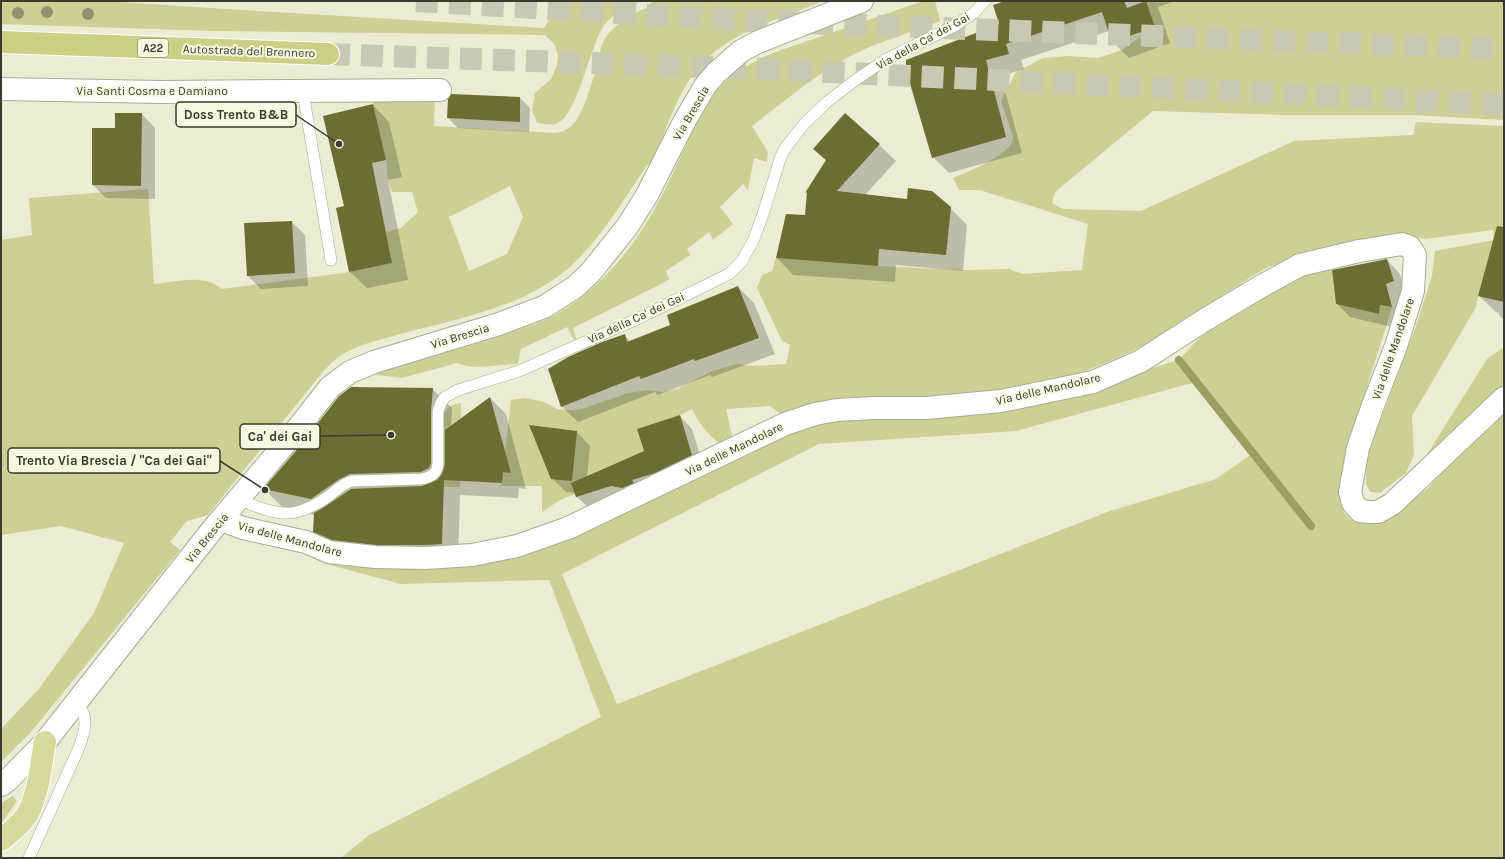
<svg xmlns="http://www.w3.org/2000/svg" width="1505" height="859" font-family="Karla,sans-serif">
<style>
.green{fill:#cbd195;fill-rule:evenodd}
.shadow{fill:#0003}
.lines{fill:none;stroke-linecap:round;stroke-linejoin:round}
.stream{stroke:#9a9f63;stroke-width:8}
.building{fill:#696e33}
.motorway-tunnel{stroke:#c7c9b3;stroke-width:22;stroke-dasharray:22 11;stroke-linecap:butt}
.service-casing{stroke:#a8ab94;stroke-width:12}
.minor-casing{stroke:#a8ab94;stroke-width:24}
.tertiary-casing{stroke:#a8ab94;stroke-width:24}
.trunk-casing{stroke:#fff;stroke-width:24}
.motorway-casing{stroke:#fff;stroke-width:24}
.service{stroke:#fff;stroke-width:11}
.minor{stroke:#fff;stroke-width:22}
.tertiary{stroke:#fff;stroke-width:22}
.trunk{stroke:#d4da9c;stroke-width:22}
.motorway{stroke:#cad184;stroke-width:22}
.tree{fill:#8f926d}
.labels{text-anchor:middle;stroke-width:4;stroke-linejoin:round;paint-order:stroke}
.shield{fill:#f7fae1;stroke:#727465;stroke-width:1}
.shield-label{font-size:11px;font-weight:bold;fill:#393a30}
.street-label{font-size:12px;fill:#393a30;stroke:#f7fae1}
.leader{fill:none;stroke:#393a30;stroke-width:1.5}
.callout-dot{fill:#393a30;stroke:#f7fae1;stroke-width:1.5}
.callout{fill:#f7fae1;stroke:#393a30;stroke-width:1.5}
.callout-label{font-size:13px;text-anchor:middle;font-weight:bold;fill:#393a30}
</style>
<rect width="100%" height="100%" fill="#eaedd4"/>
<path class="green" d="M 1,1 L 120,2 L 226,9 L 544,28 C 549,18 560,12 561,1 L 640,1 C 626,11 614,11 603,27 C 589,49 578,113 558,123 C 552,126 544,124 537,123 L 532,110 L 535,93 L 551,79 L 557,65 L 558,56 L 555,45 L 545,35 L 213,31 L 1,24 Z
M 652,1 L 824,1 C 777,20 719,34 690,79 C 673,104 664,135 653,162 L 647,165 C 625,198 602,237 573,264 C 560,277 541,288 525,296 C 488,314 437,324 397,335 C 377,341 353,345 336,359 C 330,363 326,369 321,374 L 208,515 L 187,521 L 170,542 L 180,550 L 31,732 L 1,762 L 1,729 L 38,690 L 94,613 L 124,543 L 61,526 L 1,535 L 1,240 L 32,235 L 29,198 L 148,189 L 154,284 C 174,282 206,273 221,289 L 343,273 L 392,263 L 386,232 L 401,228 L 418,212 L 412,192 L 392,192 L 388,181 L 386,160 L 373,104 L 373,97 L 435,95 L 434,126 L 555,133 C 558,132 561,132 564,131 C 584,123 593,77 599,58 C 600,52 601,46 604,40 C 610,30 618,24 628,17 C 635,14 640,9 648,8 ZM 510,186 L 523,217 L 507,254 L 469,271 L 449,217 Z
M 923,1 L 935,1 L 940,21 C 915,31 888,39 863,50 C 824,67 786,100 752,126 L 768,152 L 767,162 L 754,158 L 748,190 L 743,184 L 720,207 L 733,224 L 713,240 L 709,232 L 687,249 L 690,255 L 666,271 L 669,279 L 661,284 L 573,328 L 577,341 L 575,342 L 567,327 L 521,349 L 518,364 C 498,364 475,371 457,363 L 402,378 L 368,374 C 415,359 465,349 512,332 C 524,327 538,324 549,318 C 564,310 579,300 591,289 C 633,254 658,206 680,158 C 690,136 702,106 718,89 C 733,72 753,62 773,53 Z
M 1146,1 L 1504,1 L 1504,120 L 1412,115 L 1285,115 L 1153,111 L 1055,192 L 1052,203 L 1063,209 L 1141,211 L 1294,141 L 1413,135 L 1416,122 L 1504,126 L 1504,239 L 1492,245 L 1475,309 L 1412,416 L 1414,455 L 1406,473 L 1380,493 L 1370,492 L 1366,484 L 1367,456 L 1416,326 L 1432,276 L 1435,251 L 1494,240 L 1493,230 L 1426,239 L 1393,234 L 1311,250 L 1266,268 L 1251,277 L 1143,346 L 1108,362 L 1072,376 L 997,393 L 937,399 L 848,397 L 806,407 L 783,416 L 770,406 L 726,409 L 733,441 L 722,446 C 709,435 699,425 692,409 L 680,415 L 637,429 L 644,451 L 588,475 L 593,487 L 560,500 L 542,512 L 542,486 L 501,486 L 511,400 L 525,398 L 544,402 L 557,409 L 566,410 L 579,410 L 628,393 L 648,390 L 664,392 L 677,389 L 712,371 L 737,364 L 753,366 L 786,364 L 790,345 L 782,341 L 757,288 L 762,275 L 772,271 L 776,258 L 878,266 L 963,270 L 1009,269 L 1022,274 L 1082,270 L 1088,224 L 980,190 L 959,190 L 953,178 C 967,172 1016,153 1013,136 L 1001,101 L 1016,72 L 1043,58 L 1069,56 L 1098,58 L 1122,50 L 1154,27 Z
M 1331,263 L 1336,304 L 1379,314 L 1380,305 L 1392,307 L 1344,461 L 1341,501 L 1344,513 L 1351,520 L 1359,522 L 1400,509 L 1427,489 L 1461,451 L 1504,410 L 1504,858 L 341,858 L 369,835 L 601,717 L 549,580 L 401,584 L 326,564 L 305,554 L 365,564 L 467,562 L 787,432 L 840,418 L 1097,388 L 1149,369 L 1179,360 L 1198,339 L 1236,310 L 1274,289 ZM 1196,382 L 1253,453 L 1216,479 L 1110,511 L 617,704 L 562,574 L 819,444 L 1016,431 Z
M 1504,347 L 1504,385 L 1429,461 L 1426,456 L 1487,359 Z
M 461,403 L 460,487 L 443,487 L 443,416 C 447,407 452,404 461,403 Z
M 13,796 L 17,801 L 1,824 L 1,803 Z"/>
<path class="shadow" d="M 1008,1 L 1175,1 L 1158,7 L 1170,43 L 1129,58 L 1113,42 L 1109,31 L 1021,60 L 1024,69 L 1001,76 L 1022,153 L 949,173 L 933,157 L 1000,25 Z
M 452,95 L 520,98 L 530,108 L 529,132 L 458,128 L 448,118 Z
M 373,105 L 389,122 L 402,177 L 388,180 L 408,280 L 367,288 L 350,272 Z
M 142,114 L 155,128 L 155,199 L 106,198 L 93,185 L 116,129 Z
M 879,145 L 896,161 L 865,195 L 950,208 L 967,225 L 963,271 L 896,265 L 895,282 L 793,275 L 777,258 L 786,215 L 806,216 L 807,194 L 806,193 L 827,161 L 815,149 Z
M 292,222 L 305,235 L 308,286 L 261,289 L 248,276 Z
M 1504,247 L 1504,320 L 1499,315 L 1499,313 L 1496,312 L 1479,296 Z
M 1387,260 L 1400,274 L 1406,294 L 1399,297 L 1404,320 L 1392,327 L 1350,317 L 1337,304 Z
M 738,287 L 754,303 L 775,354 L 712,377 L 710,375 L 658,395 L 655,392 L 578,422 L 561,406 L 625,336 L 631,342 L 671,326 Z
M 432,389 L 452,408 L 451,427 L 490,398 L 506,414 L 526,489 L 519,488 L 518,498 L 460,495 L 458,560 L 331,548 L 314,531 L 315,515 L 284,509 L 264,489 Z
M 680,416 L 692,429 L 704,467 L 590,509 L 577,497 L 576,493 L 566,492 L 552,478 L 577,432 L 590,446 L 587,477 L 645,451 Z"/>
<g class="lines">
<path class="stream" d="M 1179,360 L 1311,526"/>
</g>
<path class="building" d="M 1005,1 L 1124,1 L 1127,8 L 1146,1 L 1155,27 L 1112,42 L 1102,12 L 1006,44 L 1009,54 L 986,60 L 1006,137 L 932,158 L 906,70 L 906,60 L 999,24 L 993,5 Z
M 451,94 L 520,97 L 520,122 L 447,118 L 448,99 Z
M 373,104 L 386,160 L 372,163 L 392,263 L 349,272 L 336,208 L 344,206 L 323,116 Z
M 115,113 L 142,113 L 141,186 L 92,185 L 92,128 L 115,128 Z
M 845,113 L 880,144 L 846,181 L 843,182 L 845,182 L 837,191 L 907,199 L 908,188 L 932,191 L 951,207 L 946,255 L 879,249 L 878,266 L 776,258 L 786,214 L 805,215 L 807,192 L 805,193 L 826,160 L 813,149 Z
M 292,221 L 295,273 L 247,276 L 244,223 Z
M 1497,226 L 1504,227 L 1504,302 L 1478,296 Z
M 1387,259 L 1394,281 L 1386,284 L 1392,307 L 1380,305 L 1379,314 L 1336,304 L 1332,270 Z
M 738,286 L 759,338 L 695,361 L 694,359 L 641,379 L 639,376 L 561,407 L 548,369 L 568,357 L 602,342 L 625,334 L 627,342 L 670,325 L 667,315 Z
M 351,387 L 433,388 L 431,411 L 431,463 L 429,468 L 421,472 L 350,474 L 338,480 L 311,499 L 263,489 L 300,446 L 339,396 Z
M 490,397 L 511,473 L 503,472 L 502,483 L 444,480 L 442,544 L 426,545 L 376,545 L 332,540 L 313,532 L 314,513 L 326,506 L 351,489 L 422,486 L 437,480 L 442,474 L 445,465 L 445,430 Z
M 680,415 L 692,455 L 655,473 L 632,480 L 634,483 L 622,488 L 611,486 L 576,497 L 571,483 L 644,451 L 637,429 Z
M 529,425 L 577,431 L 572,481 L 551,479 Z"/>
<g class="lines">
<path class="motorway-tunnel" d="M 416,1 L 753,21 L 1504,49
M 328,54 L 764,69 L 1504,104"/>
<g class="service-casing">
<path id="service" d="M 303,92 L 331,260
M 240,498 C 252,507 280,516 296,512 C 305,510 318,504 326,498 C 335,492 341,484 352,481 L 422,479 C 431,477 437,474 438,464 L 438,411 L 441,403 L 445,397 L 458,390 L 519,371 L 635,320 L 729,274 L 742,261 L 754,239 L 763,214 L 781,156 L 786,147 L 805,123 L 827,102 L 854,81 L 885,60 L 956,25 L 974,13 L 985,1
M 29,858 L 78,750 C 82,739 89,722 82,711 C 81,708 77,706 75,704"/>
</g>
<g class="minor-casing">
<path id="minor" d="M 1,89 L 160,92 L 440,90
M 222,520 L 243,528 L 306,542 L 329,552 L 338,553 L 375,557 L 426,558 L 472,555 L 517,546 L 568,528 L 785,424 L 815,414 L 837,410 L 874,408 L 926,408 L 1001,401 L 1093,382 L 1141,361 L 1203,321 L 1260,287 L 1300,265 L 1359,251 L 1402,244 L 1410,247 L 1415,255 L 1413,291 L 1396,346 L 1372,408 L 1358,448 L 1350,492 L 1353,503 L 1360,511 L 1370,512 L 1378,512 L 1392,504 L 1504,398"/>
</g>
<g class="tertiary-casing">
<path id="tertiary" d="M 1,785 L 8,780 L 45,742 L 212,530 L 290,438 L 330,387 L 350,372 L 374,362 L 499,324 L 544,307 L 575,287 L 590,273 L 627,227 L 647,195 L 684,122 L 705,86 L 716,73 L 741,51 L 758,42 L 862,1"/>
</g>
<g class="trunk-casing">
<path id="trunk" d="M 1,840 C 11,832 23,823 29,811 C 39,790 41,764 45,742"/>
</g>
<g class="motorway-casing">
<path id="motorway" d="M 1,42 L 328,54"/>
</g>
<use href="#service" class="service"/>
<use href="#minor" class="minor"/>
<use href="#tertiary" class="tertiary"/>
<use href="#trunk" class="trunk"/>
<use href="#motorway" class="motorway"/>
</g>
<g class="tree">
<circle cx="47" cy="12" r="6"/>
<circle cx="18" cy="13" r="6"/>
<circle cx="88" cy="14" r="6"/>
</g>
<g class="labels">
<rect class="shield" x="138" y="39" width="30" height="18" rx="3"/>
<g class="shield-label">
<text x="153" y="52">A22</text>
</g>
<g class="street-label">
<text transform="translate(923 41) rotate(-29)" y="4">Via della Ca' dei Gai</text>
<text transform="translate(249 51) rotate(2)" y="4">Autostrada del Brennero</text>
<text x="152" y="95">Via Santi Cosma e Damiano</text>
<text transform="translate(691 113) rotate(-60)" y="4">Via Brescia</text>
<text transform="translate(636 318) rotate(-25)" y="4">Via della Ca' dei Gai</text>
<text transform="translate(460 336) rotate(-17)" y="4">Via Brescia</text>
<text transform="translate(1393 349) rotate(-71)" y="4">Via delle Mandolare</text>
<text transform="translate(1048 389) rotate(-13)" y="4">Via delle Mandolare</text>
<text transform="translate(734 449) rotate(-26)" y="4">Via delle Mandolare</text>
<text transform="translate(207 538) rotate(-51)" y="4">Via Brescia</text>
<text transform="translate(290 539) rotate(15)" y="4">Via delle Mandolare</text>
</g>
</g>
<path class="leader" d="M339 144L296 115M391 435L320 436M265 490L220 461"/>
<g class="callout-dot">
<circle cx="339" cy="144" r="4"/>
<circle cx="391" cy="435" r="4"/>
<circle cx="265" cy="490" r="4"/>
</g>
<g class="callout">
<rect x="176" y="102" width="120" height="25" rx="4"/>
<rect x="240" y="424" width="80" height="25" rx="4"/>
<rect x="8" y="448" width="212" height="25" rx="4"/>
</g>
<g class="callout-label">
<text x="236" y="119">Doss Trento B&amp;B</text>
<text x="280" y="441">Ca' dei Gai</text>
<text x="114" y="465">Trento Via Brescia / "Ca dei Gai"</text>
</g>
<rect width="1505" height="859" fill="none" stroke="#393a30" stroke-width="4"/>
</svg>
